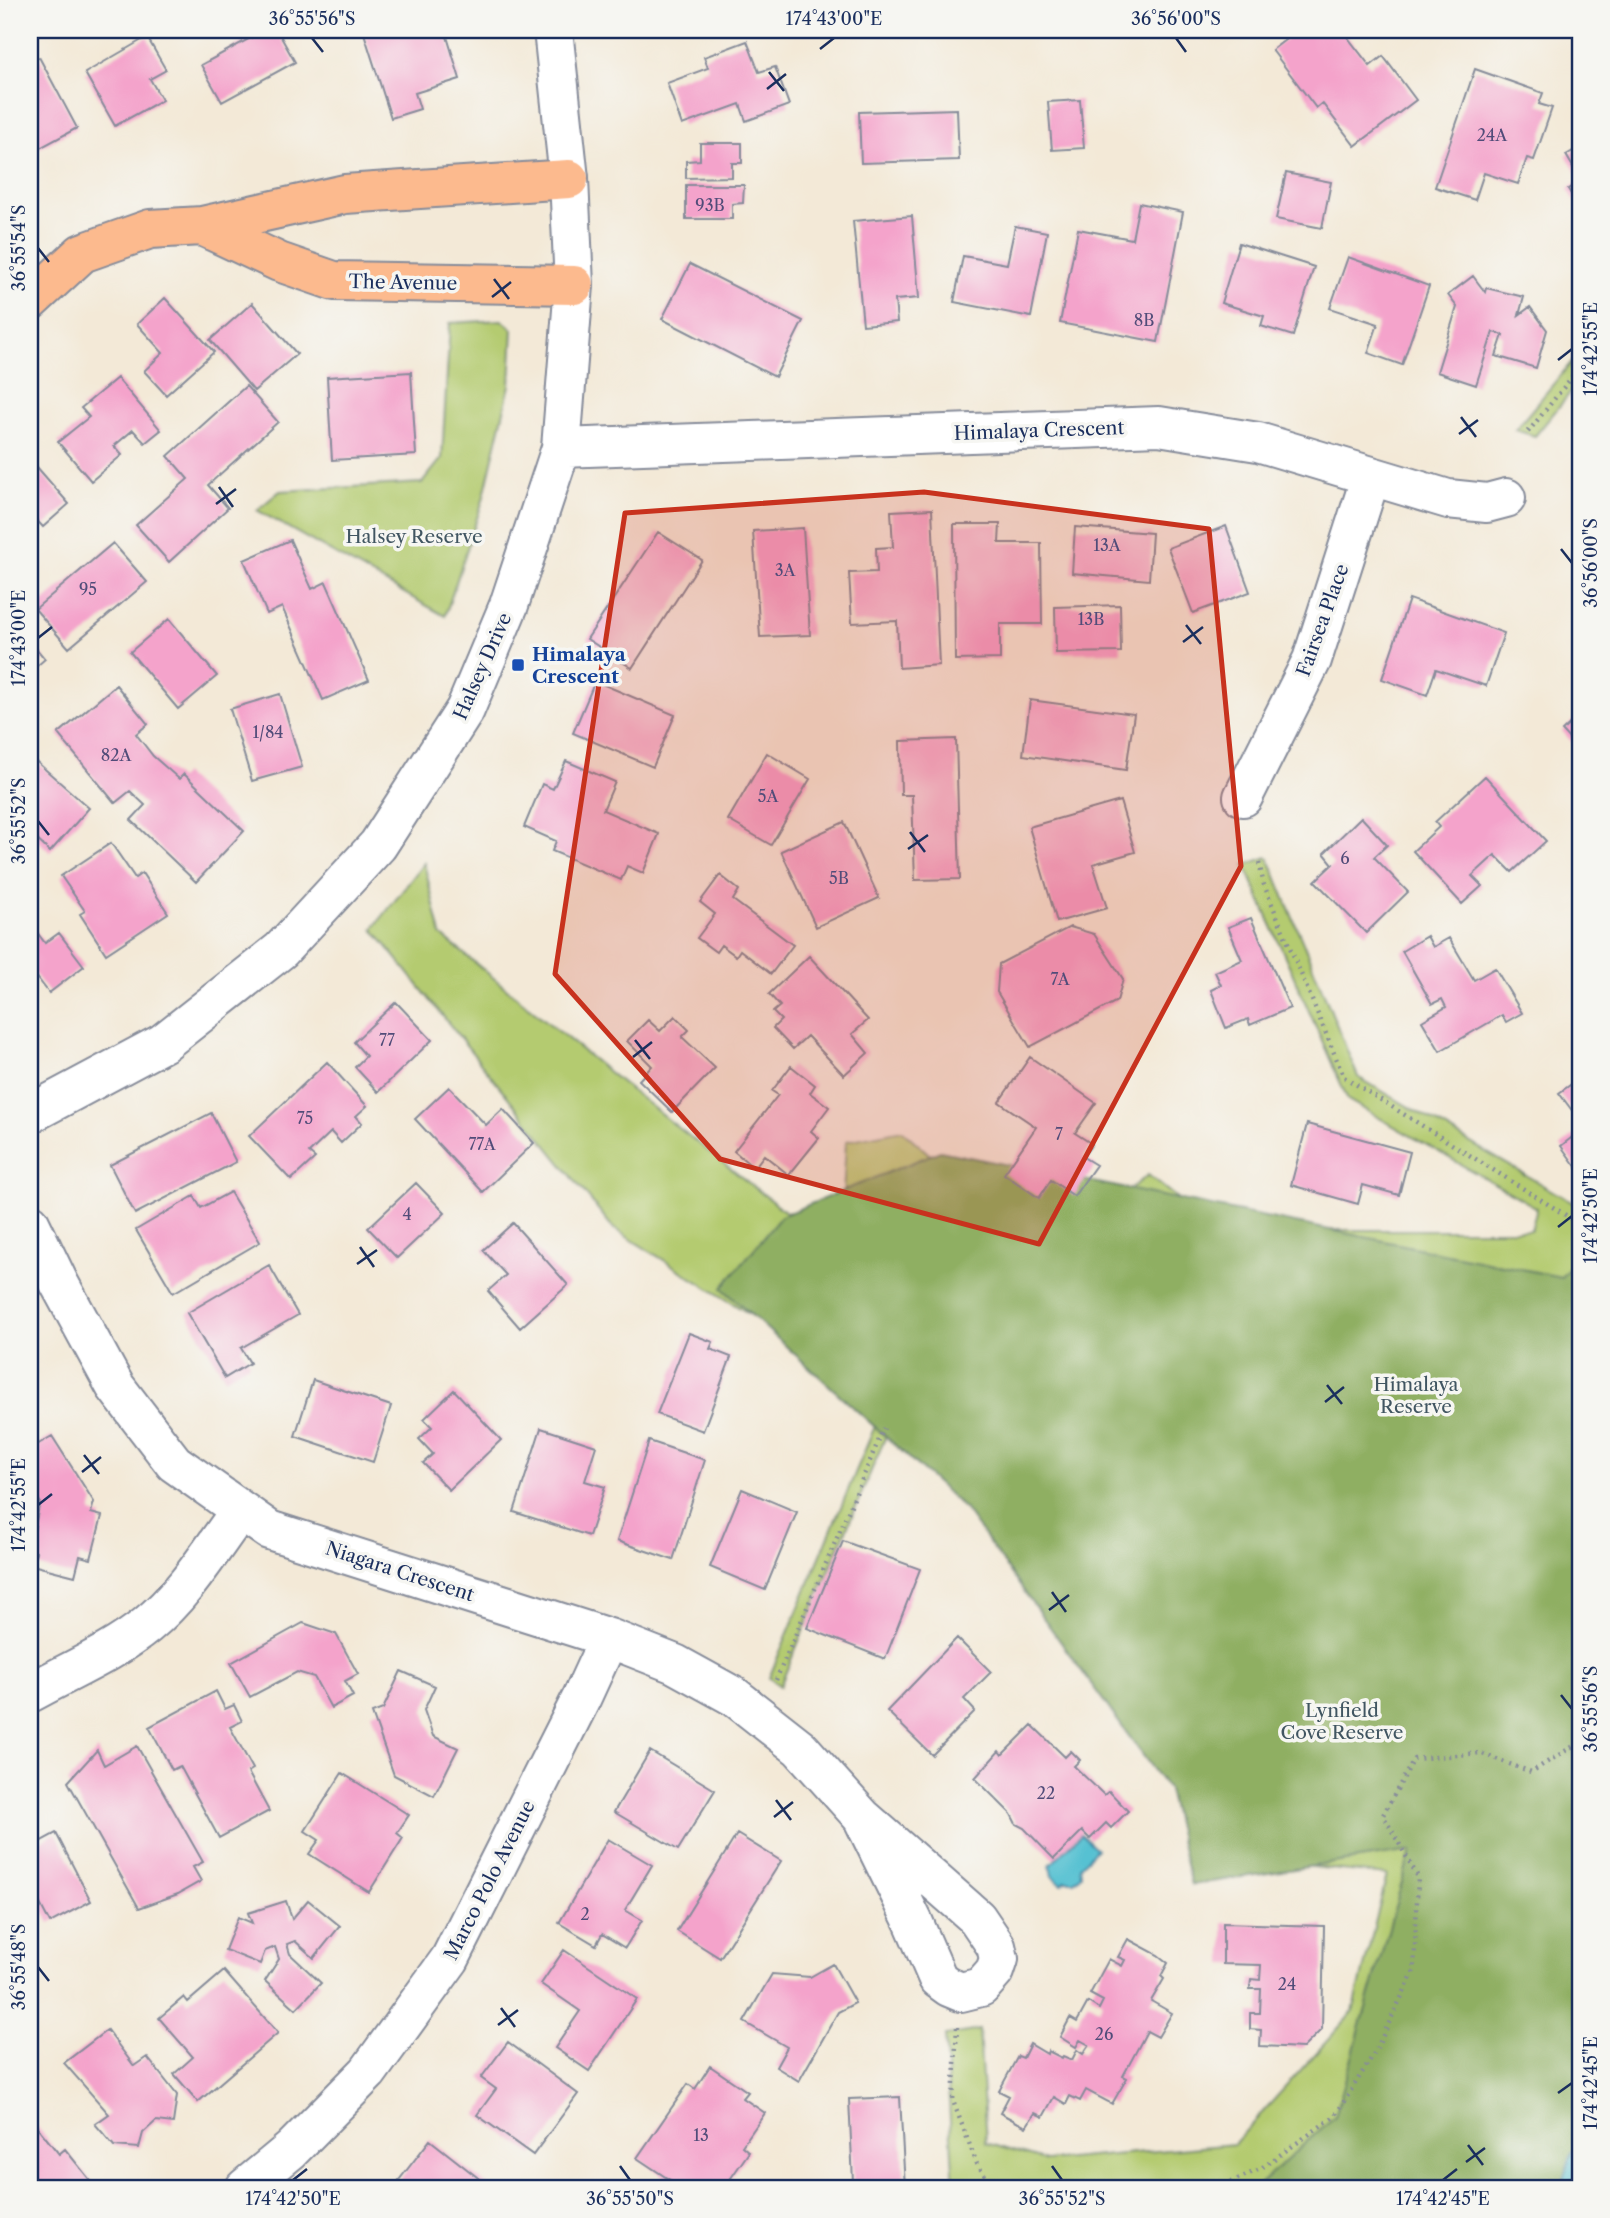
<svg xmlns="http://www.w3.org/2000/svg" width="1610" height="2218" font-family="'Libre Caslon Text',serif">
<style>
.green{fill:#b4cb70;stroke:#687d67;stroke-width:2}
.forest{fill:#8faf62;stroke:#556f60;stroke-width:2}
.water{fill:#56c1d2;stroke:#387898;stroke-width:2}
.building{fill:#f4a3cb}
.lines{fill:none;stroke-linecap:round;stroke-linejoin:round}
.minor-casing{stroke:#878c9a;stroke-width:42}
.major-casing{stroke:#878c9a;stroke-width:42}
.path{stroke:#878c9a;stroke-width:4.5;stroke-dasharray:2 5;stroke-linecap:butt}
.minor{stroke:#fff;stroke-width:38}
.major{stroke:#fcba8e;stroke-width:38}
.marked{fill:#c8321e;fill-opacity:0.2;stroke:#c8321e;stroke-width:5;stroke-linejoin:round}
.ticks{fill:none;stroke:#1b2f5e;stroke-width:2.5}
.transit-dot{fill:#1a4fb4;stroke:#f6f6f2;stroke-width:2.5}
.labels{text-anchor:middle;stroke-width:7;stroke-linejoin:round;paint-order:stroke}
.number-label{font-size:16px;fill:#514c79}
.street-label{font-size:19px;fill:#1b2f5e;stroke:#f6f6f2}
.park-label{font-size:19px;fill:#415662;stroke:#f6f6f2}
.transit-label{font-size:19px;font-weight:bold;fill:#164399;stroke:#f6f6f2;text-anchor:start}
.neatline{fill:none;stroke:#1b2f5e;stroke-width:2.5}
.ticks-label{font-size:18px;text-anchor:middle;fill:#1b2f5e}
</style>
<rect width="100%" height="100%" fill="#f6f6f2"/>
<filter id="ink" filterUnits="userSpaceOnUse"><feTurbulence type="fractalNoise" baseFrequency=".0143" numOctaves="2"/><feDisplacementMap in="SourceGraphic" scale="14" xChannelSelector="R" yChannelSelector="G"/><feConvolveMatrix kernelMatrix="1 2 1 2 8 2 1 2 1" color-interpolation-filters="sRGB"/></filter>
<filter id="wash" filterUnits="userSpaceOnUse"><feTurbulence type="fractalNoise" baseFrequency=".00686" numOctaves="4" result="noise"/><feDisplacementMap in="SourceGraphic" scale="28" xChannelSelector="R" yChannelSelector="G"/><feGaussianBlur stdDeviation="1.57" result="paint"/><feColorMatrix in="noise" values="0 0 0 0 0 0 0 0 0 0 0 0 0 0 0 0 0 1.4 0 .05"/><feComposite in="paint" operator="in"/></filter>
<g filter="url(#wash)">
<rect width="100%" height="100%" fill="#f3e9d7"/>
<path class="green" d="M 502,320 L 513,329 L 510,385 L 483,500 L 445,616 L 257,510 L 280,491 L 422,483 L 442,458 L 450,323 Z
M 1580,352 L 1580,381 L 1535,436 L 1515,430 Z
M 1268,857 L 1358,1077 L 1580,1207 L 1580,2188 L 954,2188 L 945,2036 L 979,2030 L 986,2143 L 1046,2161 L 1234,2144 L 1353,2012 L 1387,1875 L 1267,1862 L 915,1435 L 885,1438 L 780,1686 L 769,1678 L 886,1400 L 613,1228 L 373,929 L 424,863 L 441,935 L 633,1092 L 786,1212 L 842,1214 L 846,1141 L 902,1130 L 1046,1257 L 1148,1175 L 1217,1230 L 1531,1230 L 1537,1208 L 1348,1100 L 1245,865 Z"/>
<path class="forest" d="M 940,1151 L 1561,1277 L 1580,1257 L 1580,2141 L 1572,2153 L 1560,2188 L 1256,2188 L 1335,2116 L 1411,1851 L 1191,1885 L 1168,1790 L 963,1507 L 722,1288 L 781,1216 Z"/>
<path class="water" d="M 1081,1834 L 1097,1849 L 1080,1866 L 1081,1874 L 1074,1881 L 1065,1881 L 1062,1884 L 1052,1876 L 1050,1865 Z
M 1580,2141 L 1580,2188 L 1560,2188 L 1572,2153 Z"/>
<g id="blocks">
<path class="building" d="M 265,30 L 277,30 L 295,62 L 222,102 L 201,65 Z
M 363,30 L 445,30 L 460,79 L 415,93 L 420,109 L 391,118 Z
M 1298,30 L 1342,30 L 1370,66 L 1383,56 L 1416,100 L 1355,146 L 1322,103 L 1316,108 L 1272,50 Z
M 147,37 L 166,70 L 150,79 L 162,100 L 115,126 L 85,73 Z
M 747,41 L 759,72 L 775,67 L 789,105 L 746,121 L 740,104 L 682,125 L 667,83 L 708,68 L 704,57 Z
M 39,57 L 77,128 L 40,148 L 30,130 L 30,62 Z
M 1475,69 L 1543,93 L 1539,104 L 1552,108 L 1534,160 L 1527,158 L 1518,184 L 1484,173 L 1475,200 L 1435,187 Z
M 1080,100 L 1084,148 L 1052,150 L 1048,102 Z
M 957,109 L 959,160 L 861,163 L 859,112 Z
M 700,143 L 742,143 L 742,163 L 732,163 L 732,177 L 686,178 L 686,161 L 700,160 Z
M 1580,147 L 1580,179 L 1566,155 Z
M 1286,173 L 1331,182 L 1322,228 L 1276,219 Z
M 1580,181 L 1580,209 L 1568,189 Z
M 686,185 L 744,185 L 743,203 L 732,204 L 732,219 L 686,219 Z
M 1139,203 L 1183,212 L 1158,342 L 1060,323 L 1078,229 L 1132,239 Z
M 912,216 L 919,298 L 895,300 L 897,322 L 863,325 L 853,221 Z
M 1015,226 L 1047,232 L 1031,317 L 954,302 L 963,256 L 1007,264 Z
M 1239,243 L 1314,267 L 1293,336 L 1261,326 L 1264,316 L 1221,303 Z
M 1348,257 L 1429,286 L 1402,365 L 1368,353 L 1378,324 L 1330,308 Z
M 690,264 L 803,321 L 775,377 L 662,319 Z
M 1473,276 L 1485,292 L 1486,288 L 1524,297 L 1519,315 L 1530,307 L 1547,330 L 1536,368 L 1496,356 L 1503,335 L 1493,332 L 1476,385 L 1437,372 L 1457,307 L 1448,295 Z
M 165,298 L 214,352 L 166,395 L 144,371 L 163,353 L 137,324 Z
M 252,303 L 297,354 L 254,391 L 210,340 Z
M 411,372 L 416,455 L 332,460 L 327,377 Z
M 117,378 L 161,430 L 145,443 L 133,430 L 114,446 L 122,455 L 91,481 L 58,442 L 89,417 L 81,408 Z
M 246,386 L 278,422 L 208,485 L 228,508 L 169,562 L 136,525 L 188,479 L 168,456 Z
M 30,459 L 69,504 L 43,527 L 30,513 Z
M 932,509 L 939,665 L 899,668 L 897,621 L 852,623 L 849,573 L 877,572 L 876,548 L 893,547 L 891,511 Z
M 954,524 L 1000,524 L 999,543 L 1041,543 L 1042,624 L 1000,624 L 1000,659 L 955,660 Z
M 1226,526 L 1250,592 L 1193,613 L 1168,548 Z
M 1075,527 L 1152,533 L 1149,580 L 1072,573 Z
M 803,528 L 810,635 L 760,637 L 753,531 Z
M 658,532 L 702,560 L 632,668 L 587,639 Z
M 290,540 L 312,589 L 326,582 L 369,680 L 323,700 L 282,607 L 267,614 L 244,560 Z
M 113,543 L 147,582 L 69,648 L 35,609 Z
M 1409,599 L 1504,633 L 1486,686 L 1436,669 L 1427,695 L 1382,679 Z
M 1120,605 L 1121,652 L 1056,653 L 1055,607 Z
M 169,619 L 217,676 L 178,709 L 130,652 Z
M 30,641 L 45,659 L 30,672 Z
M 595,681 L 675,715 L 653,767 L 573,733 Z
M 116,685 L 148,724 L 136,734 L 153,756 L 179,779 L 184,774 L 244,831 L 196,882 L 131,820 L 145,805 L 130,791 L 115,803 L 58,734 Z
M 280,694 L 302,767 L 252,781 L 230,709 Z
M 1030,700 L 1134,714 L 1126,770 L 1023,755 Z
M 1580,714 L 1580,751 L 1562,731 Z
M 956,739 L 960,879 L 915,880 L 912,795 L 901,795 L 900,741 Z
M 767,753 L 810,779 L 771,845 L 728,820 Z
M 30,756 L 89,808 L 50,852 L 30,833 Z
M 566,761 L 615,782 L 603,810 L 659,834 L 643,873 L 627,866 L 621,880 L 552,851 L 556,841 L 524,827 L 542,784 L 553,789 Z
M 1485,776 L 1546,841 L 1512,872 L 1495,855 L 1472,876 L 1482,886 L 1462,904 L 1413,851 L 1439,827 L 1435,822 Z
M 1120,801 L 1135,852 L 1093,864 L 1107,908 L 1057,922 L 1029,827 Z
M 1361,817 L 1387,845 L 1374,857 L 1408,892 L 1366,933 L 1315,881 L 1333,864 L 1324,853 Z
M 844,822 L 879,898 L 816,927 L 781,851 Z
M 111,843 L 135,878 L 142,873 L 168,913 L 106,954 L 80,914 L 85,911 L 61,876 Z
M 720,875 L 739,890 L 733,900 L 793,945 L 771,974 L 740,950 L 736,956 L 721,945 L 716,952 L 697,938 L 715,914 L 700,902 Z
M 1251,918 L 1290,1008 L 1250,1025 L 1248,1019 L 1226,1028 L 1211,990 L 1221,985 L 1215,972 L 1242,960 L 1228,927 Z
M 30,923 L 45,943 L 59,933 L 84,966 L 49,993 L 33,972 L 30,974 Z
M 1070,927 L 1094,934 L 1123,979 L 1117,1001 L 1030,1047 L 997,992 L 999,964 Z
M 1427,936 L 1433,947 L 1449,938 L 1474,980 L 1495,968 L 1522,1013 L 1506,1022 L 1502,1015 L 1440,1051 L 1422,1021 L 1446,1007 L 1442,999 L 1432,1004 L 1402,951 Z
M 809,956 L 868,1020 L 852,1034 L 868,1053 L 844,1075 L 807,1036 L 793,1049 L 773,1028 L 781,1020 L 773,1012 L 780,1006 L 769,994 Z
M 396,1002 L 432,1040 L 378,1092 L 355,1067 L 366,1056 L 354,1042 Z
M 675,1016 L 689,1030 L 682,1037 L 715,1068 L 672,1112 L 639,1080 L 652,1066 L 627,1041 L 648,1020 L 660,1031 Z
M 1030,1057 L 1096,1103 L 1075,1133 L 1092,1144 L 1083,1157 L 1096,1165 L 1074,1196 L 1051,1180 L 1039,1198 L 1004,1174 L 1036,1127 L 999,1102 Z
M 327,1062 L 367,1106 L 356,1116 L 362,1123 L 341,1143 L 331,1132 L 309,1153 L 315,1158 L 291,1180 L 249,1136 Z
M 791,1066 L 815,1085 L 810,1093 L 829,1107 L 811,1131 L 819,1138 L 789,1175 L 764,1155 L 754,1168 L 734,1151 L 778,1095 L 772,1091 Z
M 1580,1078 L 1580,1121 L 1559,1093 Z
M 449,1087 L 486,1125 L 503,1109 L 534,1143 L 483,1192 L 415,1119 Z
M 211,1113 L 236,1162 L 135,1214 L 110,1165 Z
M 1307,1124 L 1410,1152 L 1399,1195 L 1363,1185 L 1358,1204 L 1291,1185 Z
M 1580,1131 L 1580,1172 L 1561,1146 Z
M 416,1183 L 445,1213 L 397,1258 L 368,1228 Z
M 230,1192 L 260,1242 L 173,1293 L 136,1230 L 194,1196 L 201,1208 Z
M 513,1223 L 568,1285 L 520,1328 L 488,1291 L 506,1275 L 483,1250 Z
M 269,1265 L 298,1315 L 241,1348 L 250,1363 L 225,1378 L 187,1313 Z
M 689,1333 L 713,1342 L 710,1349 L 731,1357 L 703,1431 L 657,1414 Z
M 313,1380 L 391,1406 L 373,1462 L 295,1436 Z
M 454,1390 L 501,1440 L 449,1490 L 423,1463 L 433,1454 L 419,1439 L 432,1427 L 424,1419 Z
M 541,1428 L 596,1446 L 585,1481 L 605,1487 L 589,1536 L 514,1512 Z
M 52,1436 L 94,1502 L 91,1513 L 102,1516 L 91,1559 L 80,1556 L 75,1576 L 32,1565 L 36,1552 L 30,1550 L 40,1502 L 30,1486 L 30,1449 Z
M 649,1441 L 705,1460 L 673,1560 L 617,1541 Z
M 742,1489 L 797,1512 L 765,1590 L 710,1567 Z
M 843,1541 L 920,1569 L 885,1659 L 807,1628 Z
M 303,1623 L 336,1634 L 358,1674 L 345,1681 L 353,1696 L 331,1708 L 314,1677 L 297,1672 L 250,1697 L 231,1663 Z
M 957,1638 L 991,1672 L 964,1699 L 975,1711 L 932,1755 L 887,1711 Z
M 401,1671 L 435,1686 L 424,1710 L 433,1736 L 458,1748 L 434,1796 L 394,1775 L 372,1713 L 383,1709 Z
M 216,1691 L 225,1709 L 234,1705 L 242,1721 L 230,1727 L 253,1769 L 248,1772 L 269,1811 L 219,1838 L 180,1766 L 172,1770 L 149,1727 Z
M 1032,1725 L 1065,1757 L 1071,1751 L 1080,1760 L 1074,1766 L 1104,1795 L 1109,1791 L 1128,1811 L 1111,1828 L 1106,1823 L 1090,1839 L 1082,1831 L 1054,1859 L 1024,1828 L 1016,1824 L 1011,1814 L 975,1778 L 999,1751 L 1002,1755 Z
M 137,1746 L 203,1862 L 193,1867 L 201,1881 L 178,1894 L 139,1908 L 68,1782 L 97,1750 L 104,1765 Z
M 650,1751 L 715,1790 L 678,1850 L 614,1812 Z
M 342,1773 L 409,1815 L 397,1833 L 403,1838 L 369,1892 L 309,1854 L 319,1840 L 305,1831 Z
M 56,1833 L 91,1901 L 50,1923 L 38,1900 L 30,1905 L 30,1847 Z
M 737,1834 L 781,1861 L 720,1958 L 677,1931 Z
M 608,1839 L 652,1865 L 625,1910 L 642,1920 L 625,1948 L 602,1934 L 596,1945 L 559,1923 Z
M 308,1900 L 340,1926 L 314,1958 L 295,1941 L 287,1944 L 290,1954 L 321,1983 L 296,2009 L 265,1981 L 279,1959 L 275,1947 L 265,1951 L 260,1964 L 225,1950 L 238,1917 L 252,1923 L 248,1913 L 286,1901 L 292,1919 Z
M 1223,1923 L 1324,1926 L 1322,2029 L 1303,2048 L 1260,2046 L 1261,2030 L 1250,2029 L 1250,2013 L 1260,2013 L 1261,1989 L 1250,1989 L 1251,1979 L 1260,1980 L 1261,1965 L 1223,1964 Z
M 1128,1939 L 1158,1955 L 1168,1963 L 1161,1976 L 1164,1979 L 1151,2001 L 1172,2013 L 1158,2037 L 1147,2031 L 1123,2076 L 1127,2078 L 1112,2104 L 1086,2090 L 1080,2101 L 1070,2096 L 1066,2104 L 1054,2097 L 1043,2117 L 1035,2113 L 1026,2127 L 1000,2113 L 1009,2096 L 999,2091 L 1018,2056 L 1023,2058 L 1030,2044 L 1047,2054 L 1048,2051 L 1062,2058 L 1063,2056 L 1072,2060 L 1077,2050 L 1083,2054 L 1089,2045 L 1080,2040 L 1076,2047 L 1060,2037 L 1070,2018 L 1077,2022 L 1088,2002 L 1099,2009 L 1103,2001 L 1090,1994 L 1109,1959 L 1122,1966 L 1125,1960 L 1118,1957 Z
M 564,1950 L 637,1999 L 589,2071 L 555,2048 L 580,2011 L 541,1984 Z
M 833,1964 L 855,2003 L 838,2012 L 799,2081 L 776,2067 L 787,2047 L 744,2022 L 772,1974 L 810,1977 Z
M 224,1971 L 278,2033 L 198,2102 L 174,2074 L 193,2057 L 159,2018 L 184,1997 L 188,2002 Z
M 107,2030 L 134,2066 L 147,2057 L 177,2095 L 173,2123 L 156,2121 L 143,2133 L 139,2148 L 114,2146 L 95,2124 L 109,2114 L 64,2063 Z
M 508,2042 L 578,2094 L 533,2155 L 477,2115 L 496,2089 L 481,2078 Z
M 710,2066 L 748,2092 L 743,2098 L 765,2113 L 742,2146 L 749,2152 L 724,2188 L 682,2188 L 637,2158 L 688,2084 L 695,2089 Z
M 900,2097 L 905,2188 L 849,2188 L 853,2182 L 849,2099 Z
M 30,2118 L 59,2154 L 65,2149 L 94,2185 L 90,2188 L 30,2188 Z
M 430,2140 L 491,2188 L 393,2188 Z"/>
</g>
</g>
<g filter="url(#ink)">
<use href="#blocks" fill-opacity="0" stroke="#878c9a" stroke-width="2"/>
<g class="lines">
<g class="minor-casing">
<path id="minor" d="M 561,448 L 1159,426 L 1258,442 L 1448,499 L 1487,503 L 1506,498
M 1243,797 L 1312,660 L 1371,476
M 30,1114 L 163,1043 L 281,950 L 378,845 L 465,710 L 509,605 L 561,448 L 574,285 L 569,179 L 553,30
M 30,1223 L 59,1283 L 115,1386 L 174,1463 L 269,1530 L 609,1638 L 675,1664 L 735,1697 L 800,1748 L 862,1817 L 977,1918 L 996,1946 L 999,1959 L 995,1971 L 981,1987 L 961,1992 L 949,1987 L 938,1979 L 913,1921 L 862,1817
M 30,1693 C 69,1671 113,1653 147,1625 C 185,1594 211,1550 240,1511
M 245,2188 L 291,2150 L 368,2072 L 450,1959 L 581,1699 L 609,1638"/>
</g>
<g class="major-casing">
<path id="major" d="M 202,226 L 279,262 L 334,281 L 574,285
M 30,301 L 82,253 L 150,229 L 202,226 L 345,194 L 569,179"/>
</g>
<path class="path" d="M 1528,432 L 1580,367
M 1259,863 L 1264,885 L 1344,1077 L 1580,1224
M 776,1680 L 884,1428
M 957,2027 L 953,2101 L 977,2164 L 994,2188
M 1218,2188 L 1260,2169 L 1335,2116 L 1375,2052 L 1414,1971 L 1418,1877 L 1383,1815 L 1414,1759 L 1480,1753 L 1531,1772 L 1580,1742"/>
<use href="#minor" class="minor"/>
<use href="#major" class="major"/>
</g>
</g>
<path class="marked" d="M 924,492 L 1209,529 L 1241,866 L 1039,1244 L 720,1159 L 555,974 L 625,513 Z"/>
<path class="ticks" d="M 312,38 L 323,52M 1176,38 L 1186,52M 820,49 L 834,38M 769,72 L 784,91M 767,89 L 786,74M 38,248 L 49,262M 494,279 L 509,299M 492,297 L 511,282M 1558,360 L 1572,349M 1461,417 L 1476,437M 1459,434 L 1478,420M 219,487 L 233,507M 216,504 L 236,489M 1561,549 L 1572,563M 1186,625 L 1201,644M 38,638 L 52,627M 1183,642 L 1203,627M 38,821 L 49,835M 910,832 L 925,852M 908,849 L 928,835M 635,1040 L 650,1059M 633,1057 L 652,1042M 1558,1227 L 1572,1216M 360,1247 L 374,1267M 357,1264 L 377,1250M 1327,1385 L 1342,1404M 1325,1402 L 1344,1387M 84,1455 L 99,1474M 82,1472 L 101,1457M 38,1505 L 52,1494M 1052,1592 L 1066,1612M 1049,1610 L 1069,1595M 1561,1695 L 1572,1709M 776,1800 L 791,1820M 774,1817 L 793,1802M 38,1967 L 49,1981M 501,2008 L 515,2027M 498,2025 L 518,2010M 1558,2093 L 1572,2083M 1468,2145 L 1483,2165M 1466,2162 L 1485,2148M 620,2166 L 630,2180M 1052,2166 L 1062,2180M 293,2180 L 307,2169M 1443,2180 L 1457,2169"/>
<rect class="transit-dot" x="511" y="658" width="14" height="14" rx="3.5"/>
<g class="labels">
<g class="number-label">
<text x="1492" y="141">24A</text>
<text x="710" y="211">93B</text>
<text x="1144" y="326">8B</text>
<text x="1107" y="551">13A</text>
<text x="785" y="576">3A</text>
<text x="88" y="595">95</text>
<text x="1091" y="625">13B</text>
<text x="268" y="738">1/84</text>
<text x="116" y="761">82A</text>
<text x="768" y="802">5A</text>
<text x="1345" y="864">6</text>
<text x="839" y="884">5B</text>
<text x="1060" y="985">7A</text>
<text x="387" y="1046">77</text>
<text x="305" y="1124">75</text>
<text x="1059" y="1140">7</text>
<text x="482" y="1150">77A</text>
<text x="407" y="1220">4</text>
<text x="1046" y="1799">22</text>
<text x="585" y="1920">2</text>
<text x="1287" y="1990">24</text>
<text x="1104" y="2040">26</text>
<text x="701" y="2141">13</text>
</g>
<g class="street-label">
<text transform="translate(403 282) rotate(1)" y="7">The Avenue</text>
<text transform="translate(1039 430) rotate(-2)" y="7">Himalaya Crescent</text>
<text transform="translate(1322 620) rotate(-70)" y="7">Fairsea Place</text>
<text transform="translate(482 666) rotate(-66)" y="7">Halsey Drive</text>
<text transform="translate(400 1571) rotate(18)" y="7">Niagara Crescent</text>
<text transform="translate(489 1880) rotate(-63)" y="7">Marco Polo Avenue</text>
</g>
<g class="park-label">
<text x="414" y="543">Halsey Reserve</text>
<text x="1416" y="1391">Himalaya<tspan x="1416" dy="22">Reserve</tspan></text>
<text x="1342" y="1717">Lynfield<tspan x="1342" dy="22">Cove Reserve</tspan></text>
</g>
<g class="transit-label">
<text x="532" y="661">Himalaya<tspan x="532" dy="22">Crescent</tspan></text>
</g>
</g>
<rect width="1610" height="2218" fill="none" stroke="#f6f6f2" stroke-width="77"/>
<rect x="38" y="38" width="1534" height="2142" class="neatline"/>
<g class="ticks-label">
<text x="312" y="25">36°55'56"S</text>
<text x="834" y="25">174°43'00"E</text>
<text x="1176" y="25">36°56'00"S</text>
<text transform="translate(19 248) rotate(-90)" y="6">36°55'54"S</text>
<text transform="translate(1591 349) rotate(-90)" y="6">174°42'55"E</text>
<text transform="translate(1591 563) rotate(-90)" y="6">36°56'00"S</text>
<text transform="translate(19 638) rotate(-90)" y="6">174°43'00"E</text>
<text transform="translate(19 821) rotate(-90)" y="6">36°55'52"S</text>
<text transform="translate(1591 1216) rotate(-90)" y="6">174°42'50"E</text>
<text transform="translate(19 1505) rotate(-90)" y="6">174°42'55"E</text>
<text transform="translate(1591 1709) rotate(-90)" y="6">36°55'56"S</text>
<text transform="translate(19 1967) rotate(-90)" y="6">36°55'48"S</text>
<text transform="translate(1591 2083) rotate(-90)" y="6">174°42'45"E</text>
<text x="293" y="2205">174°42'50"E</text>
<text x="630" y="2205">36°55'50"S</text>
<text x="1062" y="2205">36°55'52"S</text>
<text x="1443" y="2205">174°42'45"E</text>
</g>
</svg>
